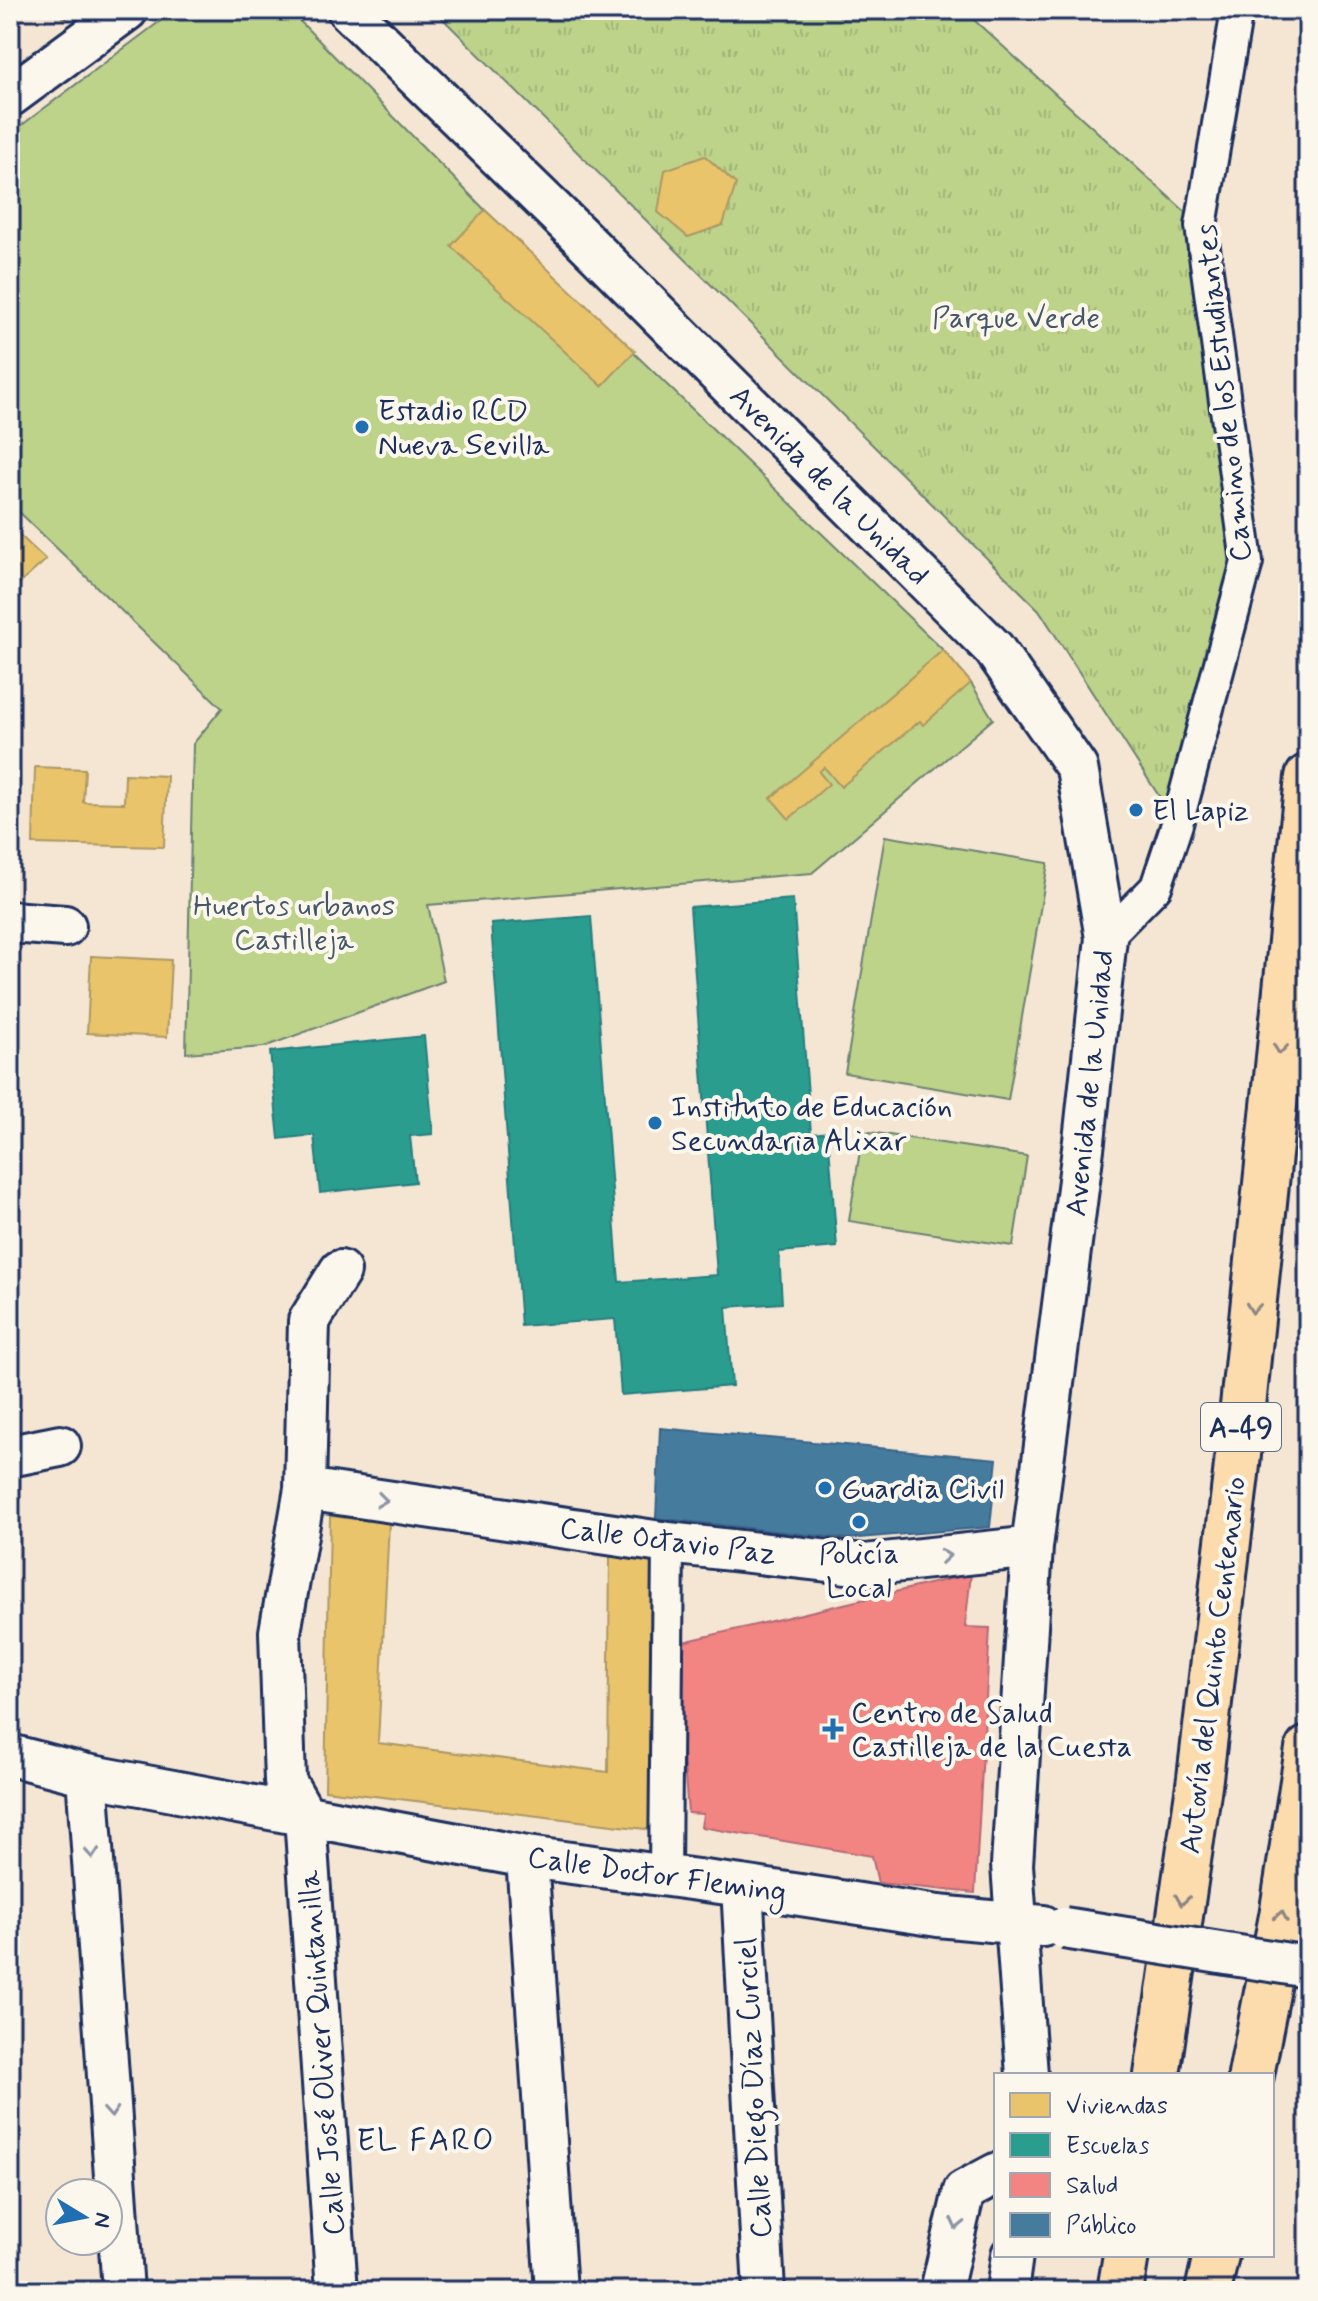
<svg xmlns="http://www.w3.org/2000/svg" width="1318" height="2301" font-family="Mynerve,sans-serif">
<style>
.park{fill:url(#park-tufts);stroke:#6c8174;stroke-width:2}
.garden{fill:#bdd389;stroke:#6c8174;stroke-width:2}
.homes{fill:#e9c46a;stroke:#ab9766;stroke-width:2}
.schools{fill:#2a9d8f;stroke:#267c80;stroke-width:2}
.health{fill:#f28482;stroke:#b26a77;stroke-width:2}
.public{fill:#457b9d;stroke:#38648a;stroke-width:2}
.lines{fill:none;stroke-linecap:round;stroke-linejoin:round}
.pedestrian-casing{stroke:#1b2f5e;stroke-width:36}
.minor-casing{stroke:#1b2f5e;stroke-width:46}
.motorway-casing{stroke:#1b2f5e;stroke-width:50}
.pedestrian{stroke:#fbf7ec;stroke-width:30}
.minor{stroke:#fbf7ec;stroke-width:40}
.motorway{stroke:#fcdcac;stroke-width:44}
.minor-bridge-casing{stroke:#1b2f5e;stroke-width:46;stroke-linecap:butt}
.minor-bridge{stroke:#fbf7ec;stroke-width:40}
.oneway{stroke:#8c8685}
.oneway2{stroke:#8b93a5}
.poi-dot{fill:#1f6fb2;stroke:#fbf7ec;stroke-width:3}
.labels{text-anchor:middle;stroke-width:8;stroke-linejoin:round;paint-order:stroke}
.shield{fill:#fbf7ec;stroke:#5e6b89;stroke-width:2}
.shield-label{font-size:28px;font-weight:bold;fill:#1b2f5e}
.park-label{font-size:30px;fill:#445869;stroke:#fbf7ec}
.street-label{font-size:30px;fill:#1b2f5e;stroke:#fbf7ec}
.poi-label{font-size:30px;fill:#1b2f5e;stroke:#fbf7ec;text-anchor:start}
.neighbourhood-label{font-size:32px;letter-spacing:2px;fill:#1b2f5e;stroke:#fbf7ec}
</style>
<defs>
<pattern id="park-tufts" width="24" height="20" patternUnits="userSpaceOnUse" patternTransform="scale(2)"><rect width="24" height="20" fill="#bdd389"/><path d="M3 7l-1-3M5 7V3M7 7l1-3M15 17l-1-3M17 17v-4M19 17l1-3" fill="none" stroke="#a2b579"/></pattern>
</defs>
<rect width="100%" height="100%" fill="#f5e6d3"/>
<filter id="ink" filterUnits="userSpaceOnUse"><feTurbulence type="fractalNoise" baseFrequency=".0125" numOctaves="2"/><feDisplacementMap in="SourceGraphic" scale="16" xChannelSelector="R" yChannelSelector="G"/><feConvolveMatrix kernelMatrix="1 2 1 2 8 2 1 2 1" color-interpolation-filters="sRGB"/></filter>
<g filter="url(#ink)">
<path class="park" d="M 434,10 L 963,10 L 1201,226 L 1247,562 L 1177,824 L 1039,610 Z"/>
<path class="garden" d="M 175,10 L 289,10 L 485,210 L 943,650 L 971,683 L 993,719 L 812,873 L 428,905 L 444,981 L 264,1047 L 186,1053 L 193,744 L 222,708 L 10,503 L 10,134 Z
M 885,836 L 1048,863 L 1008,1100 L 845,1073 Z
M 863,1131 L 1027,1156 L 1013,1246 L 849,1221 Z"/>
<path class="homes" d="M 55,10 L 74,10 L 65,19 Z
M 705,156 L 736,184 L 723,225 L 688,237 L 658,212 L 665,170 Z
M 485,210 L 635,351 L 602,386 L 451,246 Z
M 10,526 L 46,560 L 10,592 Z
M 943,650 L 971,683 L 923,725 L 920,721 L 841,787 L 824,767 L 819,772 L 829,784 L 789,819 L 771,798 Z
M 35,767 L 85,769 L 83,802 L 124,803 L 125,774 L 167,776 L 164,847 L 33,844 Z
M 91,956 L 171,960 L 167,1037 L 87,1033 Z
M 330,1516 L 389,1523 L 378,1743 L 608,1772 L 610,1555 L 659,1561 L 654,1830 L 325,1790 Z"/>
<path class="schools" d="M 793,899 L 811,1134 L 828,1132 L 837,1247 L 779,1252 L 782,1303 L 726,1307 L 732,1386 L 621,1395 L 615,1319 L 521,1326 L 491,924 L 591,916 L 619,1282 L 717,1275 L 690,907 Z
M 424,1036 L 433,1134 L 410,1136 L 415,1182 L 320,1193 L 314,1135 L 279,1139 L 270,1052 Z"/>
<path class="health" d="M 971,1574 L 965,1627 L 990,1628 L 975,1893 L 878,1883 L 872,1856 L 701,1827 L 703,1814 L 688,1813 L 674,1644 Z"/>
<path class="public" d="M 660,1428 L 997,1459 L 990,1527 L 847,1539 L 656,1518 Z"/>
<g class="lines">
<g class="pedestrian-casing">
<path id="pedestrian" d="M 1106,938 L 1156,887 L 1177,824 L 1247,562 L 1201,226 L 1237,10
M 665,1875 L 668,1543"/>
</g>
<g class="minor-casing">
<path id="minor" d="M 348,10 L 579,235 L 994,649 L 1077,768 L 1106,938 L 1084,1141 L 1032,1547 L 1012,1865 L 1027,2075
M 10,96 L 127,10
M 10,922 L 65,926
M 10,1456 L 60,1446
M 305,1489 L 668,1543 L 865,1565 L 1032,1547
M 10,1755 L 87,1775 L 527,1857 L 742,1886 L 938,1916 L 1043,1926
M 87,1775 L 123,2291
M 527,1857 L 556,2291
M 742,1886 L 764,2291
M 337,2291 L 305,1816 L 285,1781 L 280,1632 L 305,1489 L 309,1321 L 340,1271
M 941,2291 L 964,2191 L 996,2174
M 1007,2291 L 1012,2255"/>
</g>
<g class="motorway-casing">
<path id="motorway" d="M 1157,2075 L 1200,1778 L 1236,1474 L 1308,777
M 1251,2075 L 1282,1916 L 1308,1749
M 1120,2291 L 1126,2255
M 1208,2291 L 1216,2255"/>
</g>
<use href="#pedestrian" class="pedestrian"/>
<use href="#minor" class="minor"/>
<use href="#motorway" class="motorway"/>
<g class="minor-bridge-casing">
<path id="minor-bridge" d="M 1064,1928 L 1308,1967"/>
</g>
<use href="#minor-bridge" class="minor-bridge"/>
</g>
<defs><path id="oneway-chevron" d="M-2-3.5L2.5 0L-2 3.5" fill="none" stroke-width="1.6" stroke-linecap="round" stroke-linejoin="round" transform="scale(2)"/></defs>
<g class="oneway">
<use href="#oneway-chevron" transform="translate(1280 1049) rotate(96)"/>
<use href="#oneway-chevron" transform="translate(1253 1308) rotate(96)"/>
<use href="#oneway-chevron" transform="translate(1182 1900) rotate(98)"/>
<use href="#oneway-chevron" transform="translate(1281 1916) rotate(-80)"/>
</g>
<g class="oneway2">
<use href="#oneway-chevron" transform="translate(382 1500) rotate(8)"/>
<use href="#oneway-chevron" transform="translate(945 1556) rotate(-6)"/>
<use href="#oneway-chevron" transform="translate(92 1853) rotate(86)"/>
<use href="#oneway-chevron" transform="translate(111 2112) rotate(86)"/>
<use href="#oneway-chevron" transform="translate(957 2224) rotate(103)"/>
</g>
</g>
<g class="poi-dot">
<circle cx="362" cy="427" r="8"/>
<circle cx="1136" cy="810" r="8"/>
<circle cx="655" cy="1123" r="8"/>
<circle cx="825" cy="1488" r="8"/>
<circle cx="859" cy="1522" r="8"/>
<path d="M829 1717h8v8h8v8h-8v8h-8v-8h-8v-8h8z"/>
</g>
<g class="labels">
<rect class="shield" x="1201" y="1403" width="80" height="48" rx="6"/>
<g class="shield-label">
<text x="1241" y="1437">A-49</text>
</g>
<g class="park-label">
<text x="1016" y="327">Parque Verde</text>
<text x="294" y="915">Huertos urbanos<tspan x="294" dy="34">Castilleja</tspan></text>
</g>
<g class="street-label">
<text transform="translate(1223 393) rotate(-96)" y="10">Camino de los Estudiantes</text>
<text transform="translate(830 485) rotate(45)" y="10">Avenida de la Unidad</text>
<text transform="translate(1089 1083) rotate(-84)" y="10">Avenida de la Unidad</text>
<text transform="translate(668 1540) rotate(7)" y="10">Calle Octavio Paz</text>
<text transform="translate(1212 1665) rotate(-83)" y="10">Autovía del Quinto Centenario</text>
<text transform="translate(657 1874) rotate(8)" y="10">Calle Doctor Fleming</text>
<text transform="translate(321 2053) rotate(-94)" y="10">Calle José Oliver Quintanilla</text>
<text transform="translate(753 2088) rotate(-93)" y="10">Calle Diego Díaz Curciel</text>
</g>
<g class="poi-label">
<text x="378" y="420">Estadio RCD<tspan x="378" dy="34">Nueva Sevilla</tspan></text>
<text x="1152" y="820">El Lapiz</text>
<text x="671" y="1116">Instituto de Educación<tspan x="671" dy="34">Secundaria Alixar</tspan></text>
<text x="841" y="1498">Guardia Civil</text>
<text x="859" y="1563" text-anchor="middle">Policía<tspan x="859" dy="34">Local</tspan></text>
<text x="851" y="1722">Centro de Salud<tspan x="851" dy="34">Castilleja de la Cuesta</tspan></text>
</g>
<g class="neighbourhood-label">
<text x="426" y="2150">EL FARO</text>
</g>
</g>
<rect width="1318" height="2301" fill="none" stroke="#fbf7ec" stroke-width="40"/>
<rect x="20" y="20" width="1278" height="2261" fill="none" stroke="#1b2f5e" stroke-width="3" filter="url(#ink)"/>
<rect x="994" y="2073" width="280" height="184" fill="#fbf7ec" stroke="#a1a7b3" stroke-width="2"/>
<rect x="1010" y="2093" width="40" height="24" fill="#e9c46a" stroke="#a1a7b3" stroke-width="2"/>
<text x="1066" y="2113" font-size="24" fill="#1b2f5e">Viviendas</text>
<rect x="1010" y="2133" width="40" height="24" fill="#2a9d8f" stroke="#a1a7b3" stroke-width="2"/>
<text x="1066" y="2153" font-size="24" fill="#1b2f5e">Escuelas</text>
<rect x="1010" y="2173" width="40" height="24" fill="#f28482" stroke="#a1a7b3" stroke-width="2"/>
<text x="1066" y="2193" font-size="24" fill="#1b2f5e">Salud</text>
<rect x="1010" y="2213" width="40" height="24" fill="#457b9d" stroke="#a1a7b3" stroke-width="2"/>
<text x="1066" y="2233" font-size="24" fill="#1b2f5e">Público</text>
<g transform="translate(84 2217) rotate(100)"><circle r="38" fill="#fbf7ec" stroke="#a1a7b3" stroke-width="2"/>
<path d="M0-6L14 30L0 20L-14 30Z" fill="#1f6fb2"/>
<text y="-12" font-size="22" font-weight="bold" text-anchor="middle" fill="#1b2f5e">N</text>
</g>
</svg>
